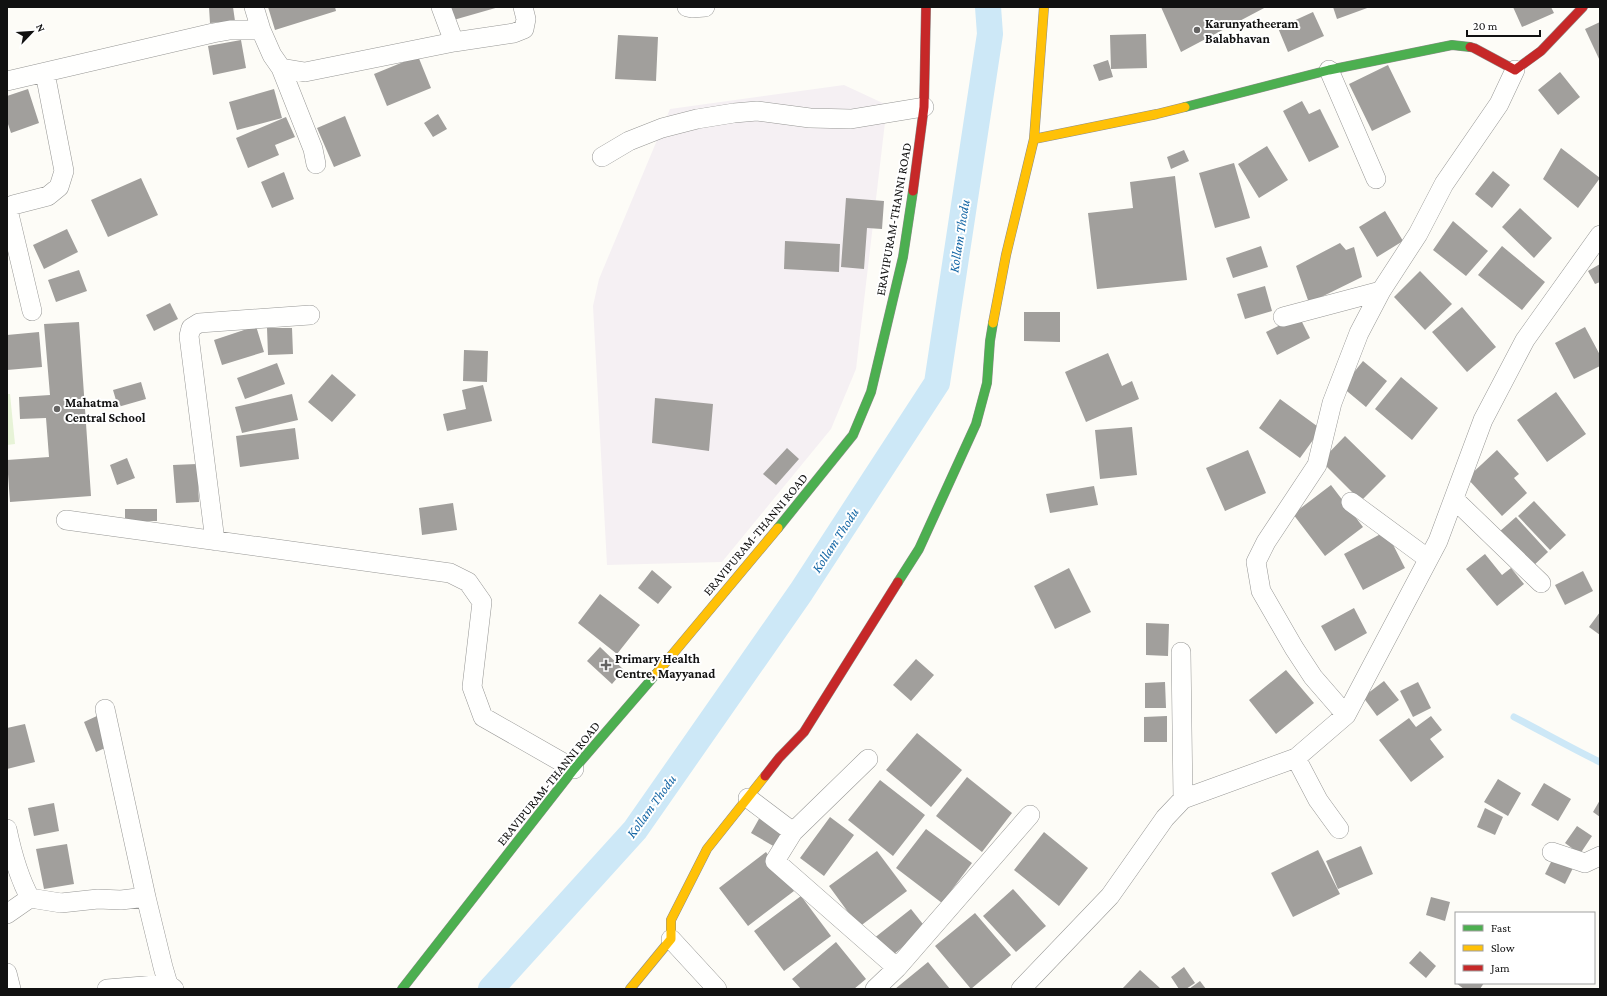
<svg xmlns="http://www.w3.org/2000/svg" width="1607" height="996" font-family="'Crimson Pro',serif">
<style>
.industrial{fill:#f5f0f3}
.green{fill:#e7f3d7}
.lines{fill:none;stroke-linecap:round;stroke-linejoin:round}
.stream{stroke:#cde8f7;stroke-width:7}
.canal{stroke:#cde8f7;stroke-width:26}
.building{fill:#a19f9c}
.street-casing{stroke:#979795;stroke-width:20}
.fast-casing{stroke:#8e8d8b;stroke-width:10}
.slow-casing{stroke:#8e8d8b;stroke-width:10}
.jam-casing{stroke:#8e8d8b;stroke-width:10}
.street{stroke:#fffffe;stroke-width:19}
.fast{stroke:#4caf50;stroke-width:9}
.slow{stroke:#ffc107;stroke-width:9}
.jam{stroke:#c62828;stroke-width:9}
.poi-dot{fill:#646362;stroke:#fff;stroke-width:1.5}
.labels{text-anchor:middle;stroke-width:4;stroke-linejoin:round;paint-order:stroke}
.poi-label{font-size:13px;font-weight:bold;fill:#111;stroke:#fff;text-anchor:start}
.street-label{font-size:13px;fill:#111;stroke:#fff}
.water-label{font-size:14px;font-style:italic;fill:#1768a6;stroke:#fff}
</style>
<rect width="100%" height="100%" fill="#fdfcf7"/>
<path class="industrial" d="M 844,85 L 887,105 L 856,369 L 831,429 L 722,562 L 607,565 L 593,306 L 599,279 L 670,109 Z"/>
<path class="green" d="M 7,394 L 10,394 L 15,444 L 7,445 Z"/>
<g class="lines">
<path class="stream" d="M 1514,717 C 1543,732 1571,748 1600,762"/>
<path class="canal" d="M 491,989 L 635,830 L 801,592 L 937,383 L 990,34 L 988,7"/>
</g>
<path class="building" d="M 209,7 L 233,7 L 235,21 L 210,23 Z
M 268,7 L 335,7 L 336,11 L 275,30 Z
M 447,7 L 499,7 L 450,21 Z
M 1161,7 L 1266,7 L 1181,52 Z
M 1333,7 L 1370,7 L 1337,19 Z
M 1513,7 L 1551,7 L 1554,13 L 1522,27 Z
M 1313,12 L 1324,36 L 1288,52 L 1278,28 Z
M 1600,22 L 1600,61 L 1585,29 Z
M 1146,34 L 1147,68 L 1111,69 L 1110,35 Z
M 618,35 L 658,37 L 656,81 L 615,79 Z
M 241,40 L 246,68 L 213,75 L 208,46 Z
M 418,56 L 431,88 L 387,106 L 374,74 Z
M 1108,60 L 1113,77 L 1099,81 L 1093,65 Z
M 1388,65 L 1411,112 L 1372,131 L 1349,84 Z
M 1560,72 L 1580,97 L 1558,115 L 1538,90 Z
M 28,89 L 39,123 L 11,133 L 7,121 L 7,96 Z
M 274,89 L 282,118 L 237,130 L 229,102 Z
M 1302,101 L 1309,114 L 1320,109 L 1339,147 L 1309,162 L 1283,111 Z
M 438,114 L 447,129 L 433,137 L 424,123 Z
M 345,116 L 361,156 L 334,167 L 317,128 Z
M 286,117 L 295,137 L 275,145 L 279,155 L 248,168 L 236,138 Z
M 1267,146 L 1288,180 L 1259,198 L 1238,164 Z
M 1561,148 L 1600,178 L 1578,208 L 1543,179 Z
M 1184,150 L 1189,161 L 1171,169 L 1167,157 Z
M 1234,163 L 1250,218 L 1215,228 L 1199,173 Z
M 1493,171 L 1510,185 L 1492,208 L 1475,194 Z
M 284,172 L 294,199 L 272,208 L 261,182 Z
M 1175,176 L 1187,280 L 1097,289 L 1088,213 L 1133,208 L 1130,182 Z
M 141,178 L 158,215 L 108,237 L 91,200 Z
M 846,198 L 884,201 L 882,229 L 867,228 L 864,269 L 841,267 Z
M 1520,208 L 1552,238 L 1534,258 L 1502,227 Z
M 1385,211 L 1403,241 L 1377,257 L 1359,227 Z
M 1453,221 L 1488,251 L 1466,276 L 1433,250 Z
M 67,229 L 78,252 L 44,269 L 33,245 Z
M 785,241 L 840,244 L 839,272 L 784,269 Z
M 1340,243 L 1346,250 L 1354,247 L 1362,277 L 1309,303 L 1296,266 Z
M 1261,246 L 1268,267 L 1233,278 L 1226,258 Z
M 1502,246 L 1545,282 L 1522,310 L 1478,275 Z
M 1600,264 L 1600,282 L 1595,284 L 1588,271 Z
M 79,270 L 87,291 L 56,302 L 48,280 Z
M 1420,271 L 1452,304 L 1425,330 L 1394,297 Z
M 1265,286 L 1272,311 L 1245,319 L 1237,294 Z
M 170,303 L 178,319 L 154,331 L 146,315 Z
M 1462,307 L 1496,347 L 1467,372 L 1432,332 Z
M 1024,312 L 1060,312 L 1060,342 L 1024,341 Z
M 1299,316 L 1310,338 L 1277,355 L 1266,332 Z
M 79,322 L 91,496 L 10,502 L 7,460 L 49,457 L 46,418 L 20,419 L 19,397 L 50,395 L 44,324 Z
M 256,326 L 264,352 L 222,365 L 214,340 Z
M 1585,327 L 1600,355 L 1600,366 L 1574,379 L 1555,343 Z
M 267,328 L 292,328 L 293,354 L 268,355 Z
M 39,332 L 42,367 L 7,370 L 7,335 Z
M 464,350 L 488,351 L 487,382 L 463,381 Z
M 1108,353 L 1122,386 L 1132,381 L 1139,399 L 1086,422 L 1065,372 Z
M 1363,361 L 1387,381 L 1366,407 L 1342,387 Z
M 277,363 L 285,384 L 245,399 L 237,378 Z
M 332,374 L 356,395 L 332,422 L 308,402 Z
M 1401,377 L 1438,408 L 1412,440 L 1375,409 Z
M 141,382 L 146,399 L 118,407 L 113,390 Z
M 483,385 L 492,421 L 447,431 L 443,414 L 466,409 L 462,390 Z
M 1556,392 L 1586,434 L 1547,462 L 1517,420 Z
M 292,394 L 298,420 L 242,433 L 235,407 Z
M 655,398 L 713,404 L 709,451 L 652,443 Z
M 1280,399 L 1321,429 L 1300,458 L 1259,428 Z
M 1132,427 L 1137,475 L 1100,479 L 1095,430 Z
M 295,428 L 299,459 L 240,467 L 236,436 Z
M 1345,436 L 1386,476 L 1361,501 L 1321,461 Z
M 787,448 L 799,459 L 776,485 L 763,474 Z
M 1248,450 L 1266,493 L 1225,511 L 1206,468 Z
M 1497,450 L 1519,474 L 1514,478 L 1527,493 L 1502,516 L 1467,478 Z
M 127,458 L 135,478 L 117,485 L 110,465 Z
M 197,464 L 199,502 L 176,503 L 173,465 Z
M 1331,485 L 1363,527 L 1325,556 L 1293,514 Z
M 1094,486 L 1098,505 L 1050,513 L 1046,494 Z
M 1534,501 L 1566,535 L 1550,550 L 1518,516 Z
M 453,503 L 457,530 L 422,535 L 419,508 Z
M 125,509 L 157,509 L 157,521 L 125,521 Z
M 1516,517 L 1548,552 L 1532,567 L 1499,532 Z
M 1386,531 L 1405,568 L 1363,590 L 1344,554 Z
M 1485,554 L 1502,575 L 1511,568 L 1524,584 L 1497,606 L 1466,569 Z
M 1069,568 L 1091,612 L 1055,629 L 1034,586 Z
M 652,570 L 672,587 L 658,604 L 638,588 Z
M 1583,571 L 1593,591 L 1565,605 L 1555,585 Z
M 600,594 L 640,625 L 617,654 L 578,623 Z
M 1354,608 L 1367,633 L 1335,651 L 1321,626 Z
M 1600,612 L 1600,635 L 1589,627 Z
M 1146,623 L 1169,624 L 1168,656 L 1146,655 Z
M 600,647 L 624,670 L 612,684 L 587,661 Z
M 916,659 L 934,675 L 911,701 L 893,685 Z
M 1286,670 L 1314,703 L 1276,734 L 1249,700 Z
M 1384,681 L 1399,700 L 1377,716 L 1363,697 Z
M 1165,682 L 1166,708 L 1145,708 L 1145,683 Z
M 1418,682 L 1431,708 L 1413,717 L 1400,691 Z
M 99,715 L 112,745 L 96,752 L 84,722 Z
M 1167,716 L 1167,742 L 1144,742 L 1144,717 Z
M 1431,716 L 1442,730 L 1430,739 L 1444,757 L 1411,782 L 1379,740 L 1409,718 L 1416,727 Z
M 25,724 L 35,762 L 7,769 L 7,728 Z
M 917,733 L 962,770 L 931,807 L 886,770 Z
M 967,777 L 1012,813 L 982,852 L 936,816 Z
M 1498,779 L 1521,793 L 1508,816 L 1484,802 Z
M 880,780 L 925,815 L 893,856 L 848,820 Z
M 1544,783 L 1571,799 L 1558,821 L 1531,805 Z
M 1600,800 L 1600,817 L 1593,812 Z
M 54,803 L 59,831 L 34,836 L 28,808 Z
M 1485,808 L 1503,817 L 1495,835 L 1477,827 Z
M 760,817 L 784,831 L 775,847 L 751,833 Z
M 830,817 L 854,835 L 824,876 L 800,858 Z
M 1577,826 L 1592,836 L 1580,854 L 1565,843 Z
M 926,829 L 972,863 L 942,903 L 896,868 Z
M 1044,832 L 1088,868 L 1059,906 L 1014,870 Z
M 67,844 L 74,884 L 44,889 L 36,849 Z
M 1361,846 L 1373,874 L 1338,889 L 1326,861 Z
M 1318,850 L 1340,894 L 1293,917 L 1271,873 Z
M 877,851 L 907,891 L 859,927 L 829,886 Z
M 766,852 L 794,891 L 748,926 L 719,888 Z
M 1554,856 L 1574,866 L 1565,884 L 1545,874 Z
M 1013,889 L 1046,926 L 1016,952 L 983,916 Z
M 801,896 L 831,936 L 784,971 L 754,931 Z
M 1431,897 L 1450,902 L 1445,921 L 1426,915 Z
M 911,909 L 926,928 L 888,959 L 873,939 Z
M 975,913 L 1011,955 L 971,989 L 935,946 Z
M 836,942 L 866,979 L 854,989 L 801,989 L 792,979 Z
M 1420,951 L 1436,966 L 1426,978 L 1409,963 Z
M 928,962 L 950,989 L 895,989 Z
M 1184,967 L 1195,983 L 1186,989 L 1179,989 L 1171,977 Z
M 1140,970 L 1161,989 L 1122,989 Z
M 1200,981 L 1206,989 L 1189,989 Z
M 1456,983 L 1484,983 L 1480,989 L 1464,989 Z"/>
<g class="lines">
<g class="street-casing">
<path id="street" d="M 254,7 L 261,30
M 441,7 L 454,42
M 687,7 L 692,8 L 705,7
M 281,68 L 313,149 L 316,164
M 1329,70 L 1376,179
M 7,81 L 213,33 L 230,30 L 261,30 L 272,55 L 281,68 L 305,72 L 454,42 L 514,33 L 524,29 L 526,19 L 523,7
M 602,157 L 629,141 L 662,128 L 697,119 L 734,113 L 757,111 L 810,118 L 851,119 L 924,107
M 32,311 L 9,214 L 9,208 L 13,205 L 48,196 L 59,187 L 64,171 L 45,73
M 1283,317 L 1381,291
M 1454,499 L 1541,583
M 1351,502 L 1427,558
M 66,520 L 450,573 L 468,582 L 482,602 L 472,687 L 483,717 L 574,769
M 215,541 L 189,336 L 191,328 L 199,323 L 310,315
M 105,709 L 146,897
M 1346,715 L 1313,677 L 1294,648 L 1261,591 L 1256,562 L 1266,542 L 1317,465 L 1332,403 L 1359,333 L 1381,291 L 1418,234 L 1444,184 L 1499,104 L 1515,70
M 868,759 L 793,832 L 775,861 L 897,968
M 748,798 L 793,832
M 1183,799 L 1296,758
M 7,829 C 12,853 18,876 30,898 L 61,903 L 98,899 L 121,900 L 146,897 L 163,967 L 168,984 L 174,989
M 1339,829 L 1318,800 L 1296,758 L 1346,715 L 1438,541 L 1483,420 L 1525,340 L 1600,235
M 1552,852 L 1585,863 L 1600,856
M 7,914 L 30,898
M 671,939 L 717,989
M 7,973 L 11,989
M 107,989 L 168,984
M 875,989 L 897,968 L 1030,815
M 1021,989 L 1110,896 L 1165,818 L 1183,799 L 1181,652"/>
</g>
<g class="fast-casing">
<path id="fast" d="M 1185,107 L 1329,70 L 1452,45 L 1470,47
M 778,528 L 853,435 L 871,392 L 903,257 L 913,191
M 898,582 L 919,549 L 976,424 L 987,383 L 990,341 L 993,323
M 402,989 L 574,769 L 656,674"/>
</g>
<g class="slow-casing">
<path id="slow" d="M 1044,7 L 1034,139 L 1157,114 L 1185,107
M 993,323 L 1006,255 L 1034,139
M 656,674 L 778,528
M 630,989 L 671,939 L 671,920 L 707,849 L 765,776"/>
</g>
<g class="jam-casing">
<path id="jam" d="M 1470,47 L 1474,48 L 1515,70 L 1541,51 L 1583,7
M 913,191 L 924,107 L 926,7
M 765,776 L 779,758 L 804,732 L 898,582"/>
</g>
<use href="#street" class="street"/>
<use href="#fast" class="fast"/>
<use href="#slow" class="slow"/>
<use href="#jam" class="jam"/>
</g>
<g class="poi-dot">
<circle cx="1197" cy="30" r="4"/>
<circle cx="57" cy="409" r="4"/>
<path d="M604 659h4v4h4v4h-4v4h-4v-4h-4v-4h4z"/>
</g>
<g class="labels">
<g class="poi-label">
<text x="1205" y="28">Karunyatheeram<tspan x="1205" dy="15">Balabhavan</tspan></text>
<text x="65" y="407">Mahatma<tspan x="65" dy="15">Central School</tspan></text>
<text x="615" y="663">Primary Health<tspan x="615" dy="15">Centre, Mayyanad</tspan></text>
</g>
<g class="street-label">
<text transform="translate(893 219) rotate(-80)" y="5">ERAVIPURAM-THANNI ROAD</text>
<text transform="translate(755 534) rotate(-50)" y="5">ERAVIPURAM-THANNI ROAD</text>
<text transform="translate(548 783) rotate(-51)" y="5">ERAVIPURAM-THANNI ROAD</text>
</g>
<g class="water-label">
<text transform="translate(959 236) rotate(-81)" y="5">Kollam Thodu</text>
<text transform="translate(835 540) rotate(-57)" y="5">Kollam Thodu</text>
<text transform="translate(651 806) rotate(-54)" y="5">Kollam Thodu</text>
</g>
</g>
<rect width="1607" height="996" fill="none" stroke="#111111" stroke-width="16"/>
<rect x="1455" y="912" width="140" height="72" fill="#ffffff" stroke="#a0a0a0"/>
<rect x="1463" y="925" width="20" height="6" fill="#4caf50" stroke="#a0a0a0"/>
<text x="1491" y="932" font-size="12" fill="#111111">Fast</text>
<rect x="1463" y="945" width="20" height="6" fill="#ffc107" stroke="#a0a0a0"/>
<text x="1491" y="952" font-size="12" fill="#111111">Slow</text>
<rect x="1463" y="965" width="20" height="6" fill="#c62828" stroke="#a0a0a0"/>
<text x="1491" y="972" font-size="12" fill="#111111">Jam</text>
<g transform="translate(32 32) rotate(65)" stroke="#ffffff" stroke-width="3" paint-order="stroke">
<path d="M0-3L7 15L0 10L-7 15Z" fill="#111111"/>
<text y="-6" font-size="11" font-weight="bold" text-anchor="middle" fill="#111111">N</text>
</g>
<path d="M1467 30v6h73v-6" fill="none" stroke="#111111" stroke-width="2"/>
<text x="1473" y="30" font-size="12" fill="#111111" stroke="#ffffff" stroke-width="3" paint-order="stroke">20 m</text>
</svg>
